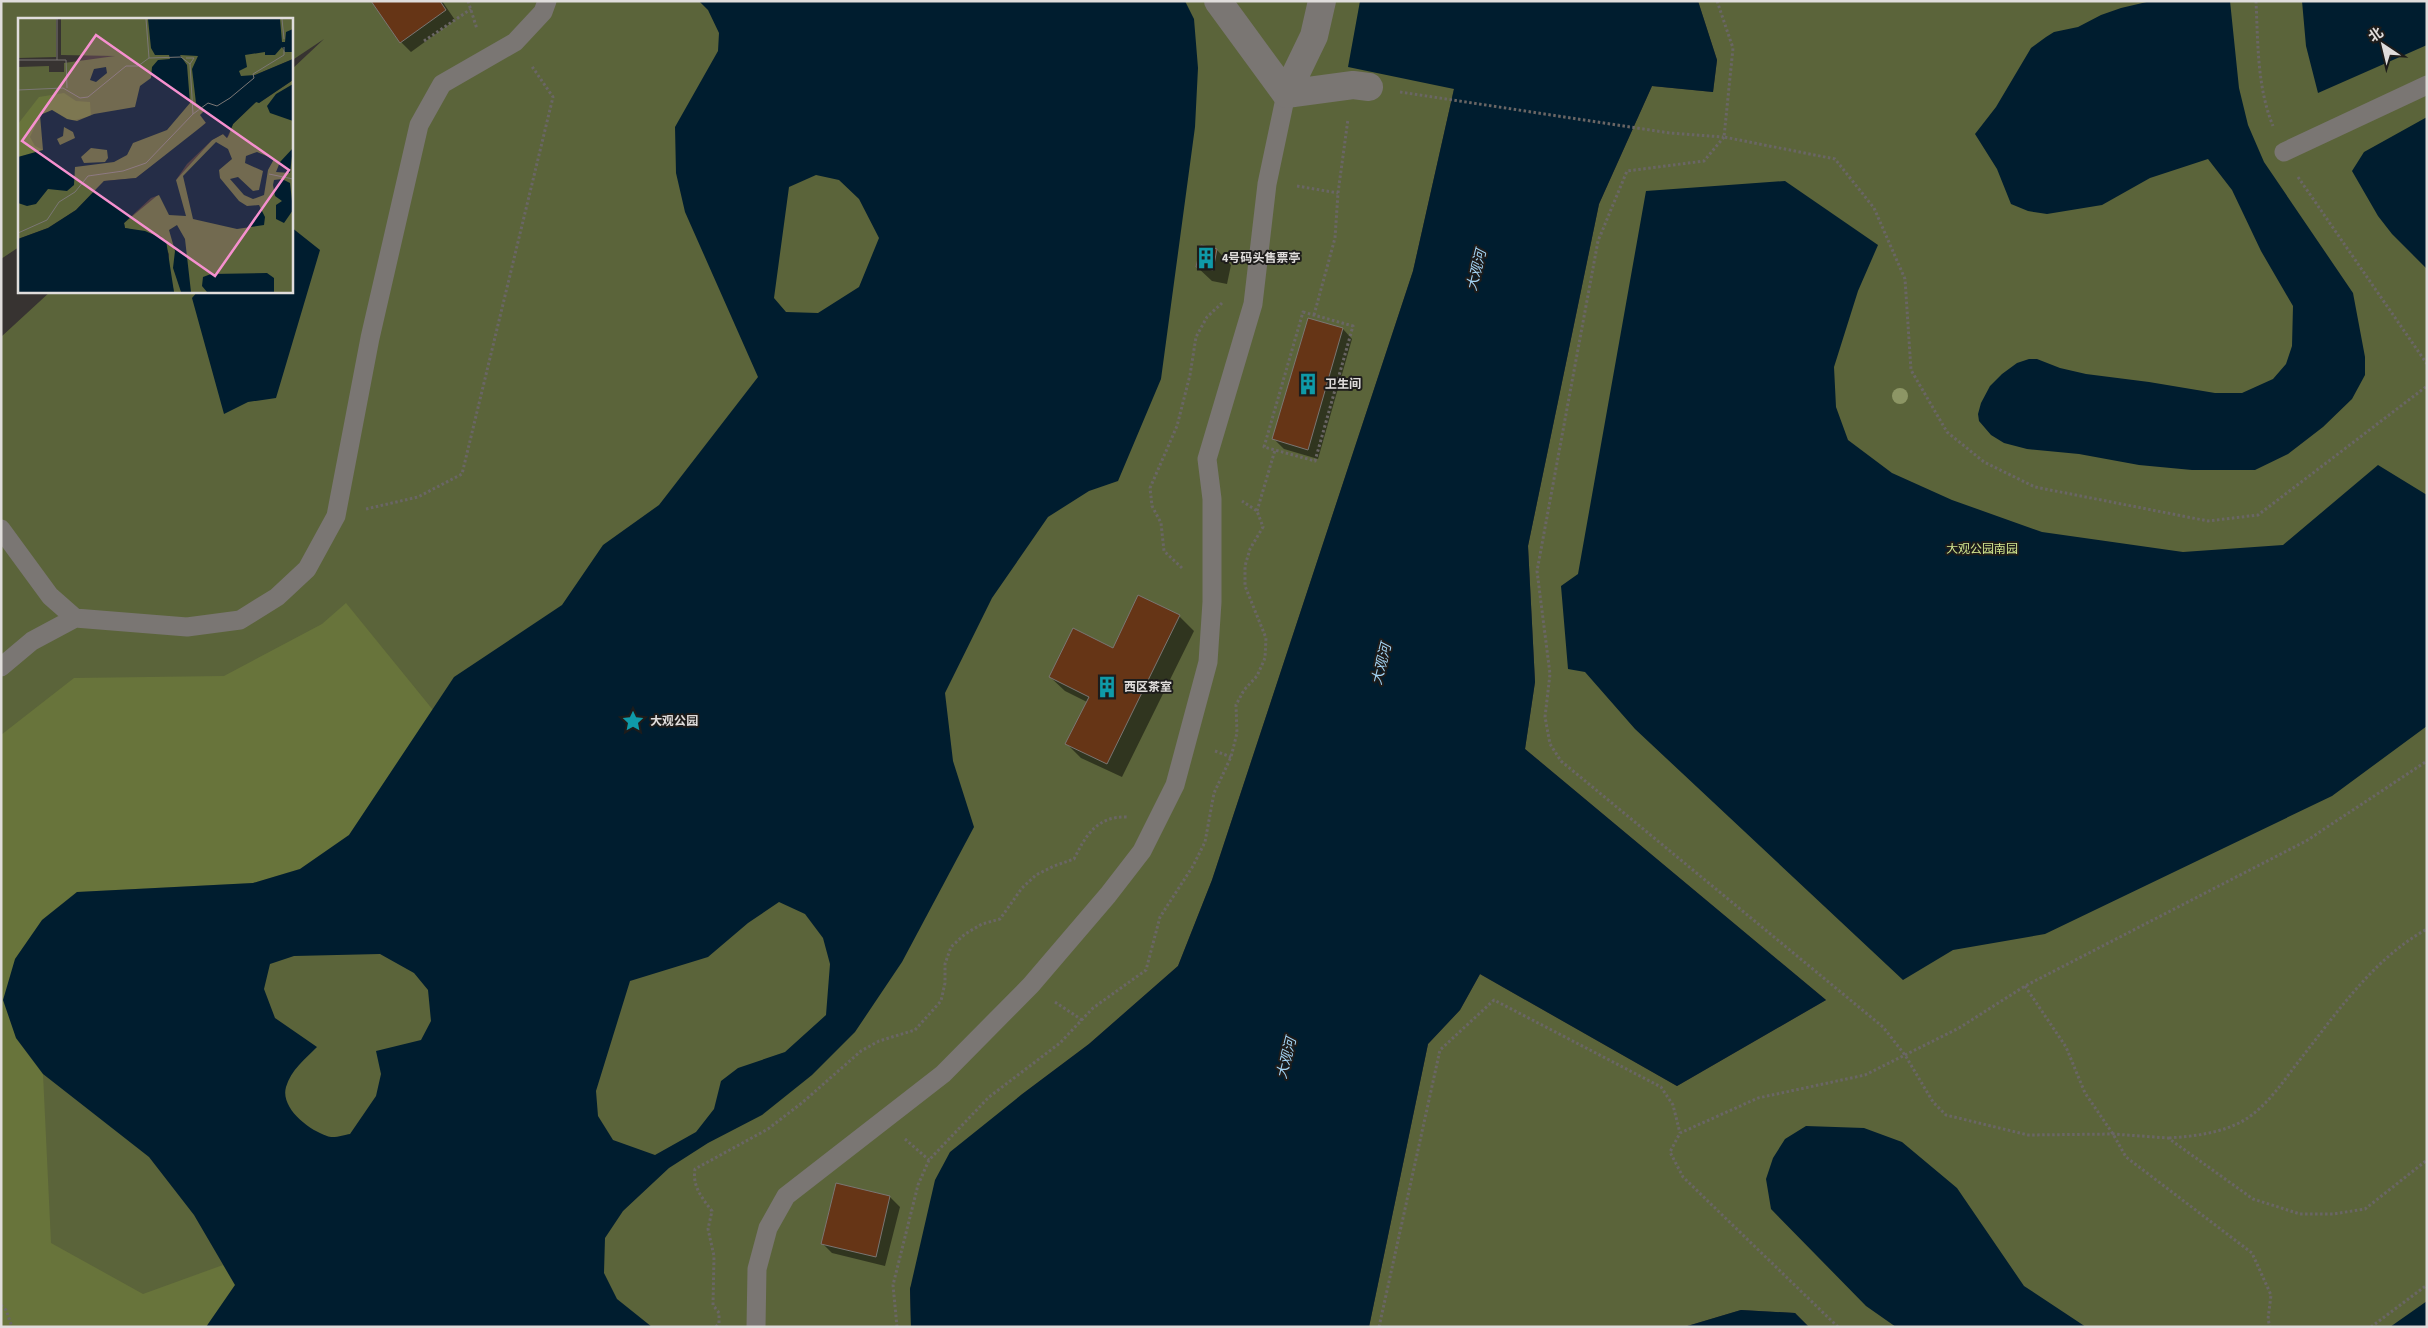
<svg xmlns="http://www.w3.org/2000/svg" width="2428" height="1328" font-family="'Source Sans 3','Noto Sans SC',sans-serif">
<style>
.green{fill:#5b643a}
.forest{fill:#68743b}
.water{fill:#001d2f;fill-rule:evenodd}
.shadow{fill:#0007}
.building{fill:#663516;stroke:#7a7673}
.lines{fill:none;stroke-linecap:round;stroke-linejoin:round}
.path{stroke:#6a6665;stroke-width:3;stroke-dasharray:2.5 2.5;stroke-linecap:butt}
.service{stroke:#7a7673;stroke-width:19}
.pedestrian{stroke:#7a7673;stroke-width:28}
.tree{fill:#8d9665}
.labels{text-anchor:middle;stroke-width:4;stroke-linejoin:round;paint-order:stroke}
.poi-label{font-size:12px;font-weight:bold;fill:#e0dddc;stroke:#1d1c1b;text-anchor:start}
.park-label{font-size:12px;fill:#d3e790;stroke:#1d1c1b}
.water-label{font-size:14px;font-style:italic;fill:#a4d4f4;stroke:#1d1c1b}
.inset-road{fill:none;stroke:#7b7775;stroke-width:1}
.view{fill:#f690cf;fill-opacity:0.15;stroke:#f690cf;stroke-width:2.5}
.inset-edge{fill:none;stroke:#e0dddc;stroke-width:2.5}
</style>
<rect width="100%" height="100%" fill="#373331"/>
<path class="green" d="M 1,1 L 1467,1 L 1454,89 L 1413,271 L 1212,880 L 1178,966 L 1089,1044 L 1021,1095 L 910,1288 L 911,1327 L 1,1327 L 1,337 L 51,291 L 291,291 L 291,70 L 324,39 L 291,61 L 291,19 L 19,19 L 19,247 L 1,259 Z
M 1698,1 L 2427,1 L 2427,1327 L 1809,1327 L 1795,1313 L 1741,1310 L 1684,1327 L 1369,1327 L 1428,1044 L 1460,1010 L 1480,974 L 1677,1086 L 1826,1000 L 1525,749 L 1535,682 L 1528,546 L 1599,204 L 1652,86 L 1713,92 L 1717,60 Z"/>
<path class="forest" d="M 346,603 L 433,710 L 349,835 L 300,869 L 253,883 L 77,892 L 42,920 L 15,959 L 16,1038 L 43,1074 L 51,1243 L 143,1294 L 223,1265 L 235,1285 L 206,1327 L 1,1327 L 1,735 L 74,678 L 224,676 L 322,624 Z"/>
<path class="water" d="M 699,1 L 1185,1 L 1194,19 L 1198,68 L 1195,127 L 1161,379 L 1118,481 L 1089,491 L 1048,517 L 992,598 L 945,693 L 953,761 L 974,827 L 902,962 L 855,1032 L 812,1075 L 762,1115 L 708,1143 L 669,1168 L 623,1211 L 605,1238 L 604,1273 L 617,1299 L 652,1327 L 206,1327 L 235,1285 L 194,1215 L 149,1157 L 43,1074 L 16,1038 L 3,1000 L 15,959 L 42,920 L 77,892 L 253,883 L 300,869 L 349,835 L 454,677 L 562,605 L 603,545 L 659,505 L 758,377 L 685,212 L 676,173 L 675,127 L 718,51 L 719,33 L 708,10 ZM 816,175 L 839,180 L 859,199 L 879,238 L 859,287 L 818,313 L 786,312 L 774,298 L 789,187 ZM 779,902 L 805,914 L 823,938 L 830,964 L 826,1015 L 785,1052 L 738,1068 L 721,1081 L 714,1109 L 696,1132 L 655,1155 L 613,1140 L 598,1116 L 596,1091 L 630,981 L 708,957 L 748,923 ZM 380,954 L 414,973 L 428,990 L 431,1021 L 421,1040 L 376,1051 L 381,1074 L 376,1096 L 350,1134 C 344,1135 333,1139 327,1136 C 309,1130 280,1108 286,1087 C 291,1070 305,1059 317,1047 L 275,1018 L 264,989 L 270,964 L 294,956 Z
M 1360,1 L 1698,1 L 1717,60 L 1713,92 L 1652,86 L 1599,204 L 1528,546 L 1535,682 L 1525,749 L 1826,1000 L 1677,1086 L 1480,974 L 1460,1010 L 1428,1044 L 1369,1327 L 911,1327 L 910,1289 L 935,1180 L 950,1152 L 1021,1095 L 1089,1044 L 1178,966 L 1212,880 L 1413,271 L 1454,89 L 1348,67 Z
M 2151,1 L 2230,1 L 2239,88 L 2248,125 L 2264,162 L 2353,293 L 2365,357 L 2365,375 L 2352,399 L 2323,427 L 2288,454 L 2255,470 L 2192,470 L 2139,465 L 2079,454 L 2027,449 L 2004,443 L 1991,435 L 1979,421 L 1978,414 L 1981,403 L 1990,386 L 2002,374 L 2017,363 L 2029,359 L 2037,359 L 2060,368 L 2086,374 L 2149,382 L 2215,393 L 2242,393 L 2273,379 L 2286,364 L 2292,346 L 2293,306 L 2261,251 L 2232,190 L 2208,159 L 2150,178 L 2102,205 L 2047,214 L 2028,211 L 2011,204 L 1997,169 L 1975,134 L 1996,107 L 2031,48 L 2046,37 L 2054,32 L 2078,27 L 2101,15 L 2121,8 Z
M 2302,1 L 2427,1 L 2427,45 L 2318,93 L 2306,46 Z
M 2427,117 L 2427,269 L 2392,234 L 2378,216 L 2352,171 L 2364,152 Z
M 1785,181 L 1878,245 L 1858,291 L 1834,367 L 1836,407 L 1848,440 L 1892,473 L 1952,500 L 2042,532 L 2183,552 L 2283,545 L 2378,465 L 2427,495 L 2427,726 L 2332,796 L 2045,934 L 1953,950 L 1903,980 L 1635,729 L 1585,672 L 1568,669 L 1561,586 L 1578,574 L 1646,191 Z
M 291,227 L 320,250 L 276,398 L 248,402 L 224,414 L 192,298 L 198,291 L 291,291 Z
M 1806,1126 L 1864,1128 L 1902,1142 L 1957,1188 L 2024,1286 L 2086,1327 L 1896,1327 L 1866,1306 L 1771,1209 L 1766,1179 L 1773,1158 L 1785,1139 Z
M 2427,1301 L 2427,1327 L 2390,1327 Z
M 1741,1310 L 1795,1313 L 1809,1327 L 1684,1327 Z"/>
<path class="shadow" d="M 372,1 L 442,1 L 455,20 L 411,52 L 401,42 Z
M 1217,250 L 1231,265 L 1227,284 L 1212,281 L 1197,267 Z
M 1343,329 L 1352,339 L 1318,459 L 1284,449 L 1274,439 Z
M 1179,616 L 1194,631 L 1122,777 L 1081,758 L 1067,744 L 1087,702 L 1065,691 L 1050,677 L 1113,649 Z
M 837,1185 L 890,1197 L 900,1207 L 885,1266 L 832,1253 L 823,1244 Z"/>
<path class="building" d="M 371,1 L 440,1 L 446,10 L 400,43 Z
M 1201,245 L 1217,249 L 1213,270 L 1196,267 Z
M 1308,318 L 1343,328 L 1308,450 L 1272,439 Z
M 1138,595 L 1180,615 L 1107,764 L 1065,744 L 1089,697 L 1049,677 L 1073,628 L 1113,648 Z
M 836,1183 L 890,1196 L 876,1257 L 821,1244 Z"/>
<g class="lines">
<path class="path" d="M 468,1 L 477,29
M 1717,1 L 1733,48 L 1724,137 L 1835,159 L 1874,208 L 1905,279 L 1911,370 L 1947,432 L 1984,462 L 2035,487 L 2208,521 L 2258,515 L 2427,386
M 2256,1 C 2258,43 2257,87 2273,126
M 424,41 L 471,9
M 1400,92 L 1670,133 L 1723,137
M 1724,137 L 1704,161 L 1627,171 L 1598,241 L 1537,571 L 1550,674 L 1545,717 L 1550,744 L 1561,761 L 1883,1027 L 1905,1055 L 1933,1102 L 1946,1115 L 2028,1135 L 2113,1134 L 2168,1138 L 2253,1199 L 2300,1214 L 2333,1214 L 2365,1209 L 2427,1160
M 2298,177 L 2427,364
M 1297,186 L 1338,193
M 1303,312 L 1353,326 L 1315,461 L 1264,447 Z
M 1314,315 L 1335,238 L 1338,193 L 1348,119
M 366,509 L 418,497 L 462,474 L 553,97 L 531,65
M 1257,511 L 1275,450
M 1182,568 L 1164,551 L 1161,523 L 1152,506 L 1150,488 L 1177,426 L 1190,375 L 1196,337 L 1207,317 L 1222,303
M 1215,751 L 1231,757
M 2025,986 L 2066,1047 L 2085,1093 L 2113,1134 L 2126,1157 L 2252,1253 L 2271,1295 L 2268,1319 L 2270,1327
M 1055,1002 L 1082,1020
M 2169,1138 C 2194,1136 2216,1134 2239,1123 C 2263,1111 2280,1086 2295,1066 C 2334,1017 2371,960 2427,929
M 905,1139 L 929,1160
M 1,1305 L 6,1310 L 12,1327
M 716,1327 L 719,1323 L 719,1313 L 713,1305 L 714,1256 L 708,1229 L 712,1211 C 702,1198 692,1186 695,1169 L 768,1129 L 803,1102 L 861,1051 L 879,1041 L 915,1030 L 941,1001 L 945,983 L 945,964 L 951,947 L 965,934 L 982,924 L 1000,919 L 1022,888 L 1036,875 L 1054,866 L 1074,859 C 1086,835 1097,816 1127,817
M 897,1327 L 893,1285 L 918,1185 L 929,1160 L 989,1097 L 1060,1043 L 1093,1008 L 1146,970 L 1160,917 L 1193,866 L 1205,842 L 1214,793 L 1231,757 L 1237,733 L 1236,705 L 1244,690 L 1257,676 L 1265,658 L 1266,638 L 1245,586 L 1245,566 L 1250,549 L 1263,527 L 1257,511 L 1242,501
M 1379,1327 L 1440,1050 L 1494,1000 L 1661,1087 L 1673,1105 L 1680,1133
M 1838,1327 L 1683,1177 L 1670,1152 L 1680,1133 L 1758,1098 L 1865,1075 L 1959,1028 L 2025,986 L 2306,841 L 2427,761
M 2371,1327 L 2427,1285"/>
<path class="service" d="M 2284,152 L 2427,85
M 1,529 L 50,596 L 75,618
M 1,667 L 32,641 L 75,618 L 187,627 L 240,620 L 277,597 L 307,569 L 336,516 L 370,338 L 419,125 L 442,84 L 515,42 L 543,12 L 547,1
M 756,1327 L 757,1269 L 768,1228 L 786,1196 L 943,1074 L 1031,985 L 1108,895 L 1142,851 L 1175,785 L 1208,662 L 1212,602 L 1212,499 L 1207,459 L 1253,304 L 1267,184 L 1286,94"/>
<path class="pedestrian" d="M 1218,1 L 1286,94
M 1286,94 L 1314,36 L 1322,1
M 1286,94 L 1353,85 L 1369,87"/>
</g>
<circle class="tree" cx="1900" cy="396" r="8"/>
<defs>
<g id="building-bare" transform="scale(1.725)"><path d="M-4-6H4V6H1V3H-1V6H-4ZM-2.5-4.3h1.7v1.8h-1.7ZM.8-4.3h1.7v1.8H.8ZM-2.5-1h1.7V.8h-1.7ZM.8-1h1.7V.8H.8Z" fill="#0f9aa8" stroke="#1d1c1b" stroke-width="2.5" paint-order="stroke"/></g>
<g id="sight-bare" transform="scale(1.725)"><path d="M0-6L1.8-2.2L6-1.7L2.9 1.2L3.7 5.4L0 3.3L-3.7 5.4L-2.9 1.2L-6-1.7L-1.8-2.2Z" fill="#0f9aa8" stroke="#1d1c1b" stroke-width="2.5" paint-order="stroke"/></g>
</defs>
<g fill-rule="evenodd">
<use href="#building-bare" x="1206" y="258"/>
<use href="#building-bare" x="1308" y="384"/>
<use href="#building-bare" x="1107" y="687"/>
<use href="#sight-bare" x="633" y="721"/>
</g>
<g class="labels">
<g class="poi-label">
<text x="1222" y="262">4号码头售票亭</text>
<text x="1325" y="388">卫生间</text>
<text x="1124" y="691">西区茶室</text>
<text x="650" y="725">大观公园</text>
</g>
<g class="park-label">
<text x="1982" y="553">大观公园南园</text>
</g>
<g class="water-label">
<text transform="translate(1476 270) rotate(-76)" y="5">大观河</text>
<text transform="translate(1381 664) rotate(-76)" y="5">大观河</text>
<text transform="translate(1286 1058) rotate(-76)" y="5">大观河</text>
</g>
</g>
<g transform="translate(18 18)">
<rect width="275" height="275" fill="#373331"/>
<path d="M 0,1 L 38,1 L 38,39 L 0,40 ZM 43,1 L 275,1 L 275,41 L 237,57 L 175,117 L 118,160 L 86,163 L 58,192 L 30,210 L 0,221 L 0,49 L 31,48 L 31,54 L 46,54 L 46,45 L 97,38 L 43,37 ZM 275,62 L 275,274 L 156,274 L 150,249 L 151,236 L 143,218 L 107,210 L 106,205 L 158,162 L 194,122 L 205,116 L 209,120 L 211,117 L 215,106 L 239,83 L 241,85 Z" fill="#5b643a"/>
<path d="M 46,75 L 58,83 L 72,84 L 73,98 L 53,103 L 34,92 L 21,100 L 12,119 L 17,128 L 25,132 L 0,139 L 0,106 L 21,79 Z" fill="#68743b"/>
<path d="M 130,1 L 262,1 L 264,24 L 267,24 L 268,14 L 275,11 L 275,34 L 267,34 L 264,29 L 257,37 L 247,37 L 247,34 L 227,37 L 229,49 L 221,53 L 223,58 L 237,57 L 275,41 L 275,62 L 241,85 L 238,84 L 215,106 L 209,120 L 205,116 L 194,122 L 169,146 L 158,162 L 168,198 L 151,197 L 141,177 L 133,180 L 106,205 L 107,210 L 127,213 L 148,222 L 156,274 L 0,274 L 0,221 L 30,210 L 58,192 L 86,163 L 118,160 L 188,105 L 182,97 L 187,92 L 178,85 L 174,51 L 180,38 L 162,37 L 169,47 L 172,85 L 149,112 L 115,125 L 109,137 L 96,144 L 57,149 L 56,167 L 49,173 L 30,171 L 18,186 L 9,188 L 0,185 L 0,139 L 25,132 L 22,97 L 34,92 L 49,101 L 59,103 L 76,96 L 117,89 L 122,68 L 133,60 L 134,49 L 140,42 L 152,41 L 151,37 L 137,37 L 133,30 ZM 46,109 L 55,114 L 57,120 L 42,127 L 39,121 L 45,118 ZM 73,130 L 89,132 L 90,140 L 87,144 L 66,145 L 63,139 ZM 88,49 L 89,55 L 78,64 L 72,62 L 76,51 ZM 275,66 L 275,103 L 252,95 L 249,88 L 258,76 ZM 198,124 L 210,131 L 214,141 L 201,152 L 202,160 L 221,183 L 229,188 L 241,187 L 247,199 L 246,207 L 219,211 L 175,201 L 165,158 ZM 275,130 L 272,155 L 258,154 L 262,144 ZM 239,134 L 256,141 L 250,152 L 246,177 L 235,181 L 226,177 L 212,161 L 220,159 L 235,173 L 241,172 L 245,153 L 227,145 L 228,138 ZM 264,161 L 272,165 L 275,192 L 266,205 L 258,201 L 258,187 L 264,183 L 257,178 L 255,167 L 256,162 ZM 159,207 L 167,221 L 173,274 L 163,274 L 155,250 L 157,233 L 151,212 ZM 249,255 L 256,260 L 256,274 L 189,274 L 184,268 L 185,259 L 193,256 Z" fill="#001d2f" fill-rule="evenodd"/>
<path class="inset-road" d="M 39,1 L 39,42M 128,1 L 131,40M 264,1 L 266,21M 168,40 L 176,40 L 172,46M 0,42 L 48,42 L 49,70M 0,72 L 45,70 L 62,80 L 70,79 L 108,48 L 120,48 L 131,40 L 163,39 L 172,46 L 175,96M 251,156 L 275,161M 0,215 L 29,202 L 41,184 L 57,174 L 70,158 L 105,153 L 128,145 L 175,96 L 190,85 L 199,88 L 212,80 L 236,60 L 235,56 L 266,37 L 266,29"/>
<path class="view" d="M 78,17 L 271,152 L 197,258 L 4,123 Z"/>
<rect width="275" height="275" class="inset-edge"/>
</g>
<rect width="2428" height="1328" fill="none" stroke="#e0dddc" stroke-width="5"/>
<g transform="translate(2383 45) rotate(325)" stroke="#1d1c1b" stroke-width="4" paint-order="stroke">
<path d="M0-4L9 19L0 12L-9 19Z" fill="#e0dddc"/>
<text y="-8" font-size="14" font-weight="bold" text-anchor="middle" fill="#e0dddc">北</text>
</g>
</svg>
